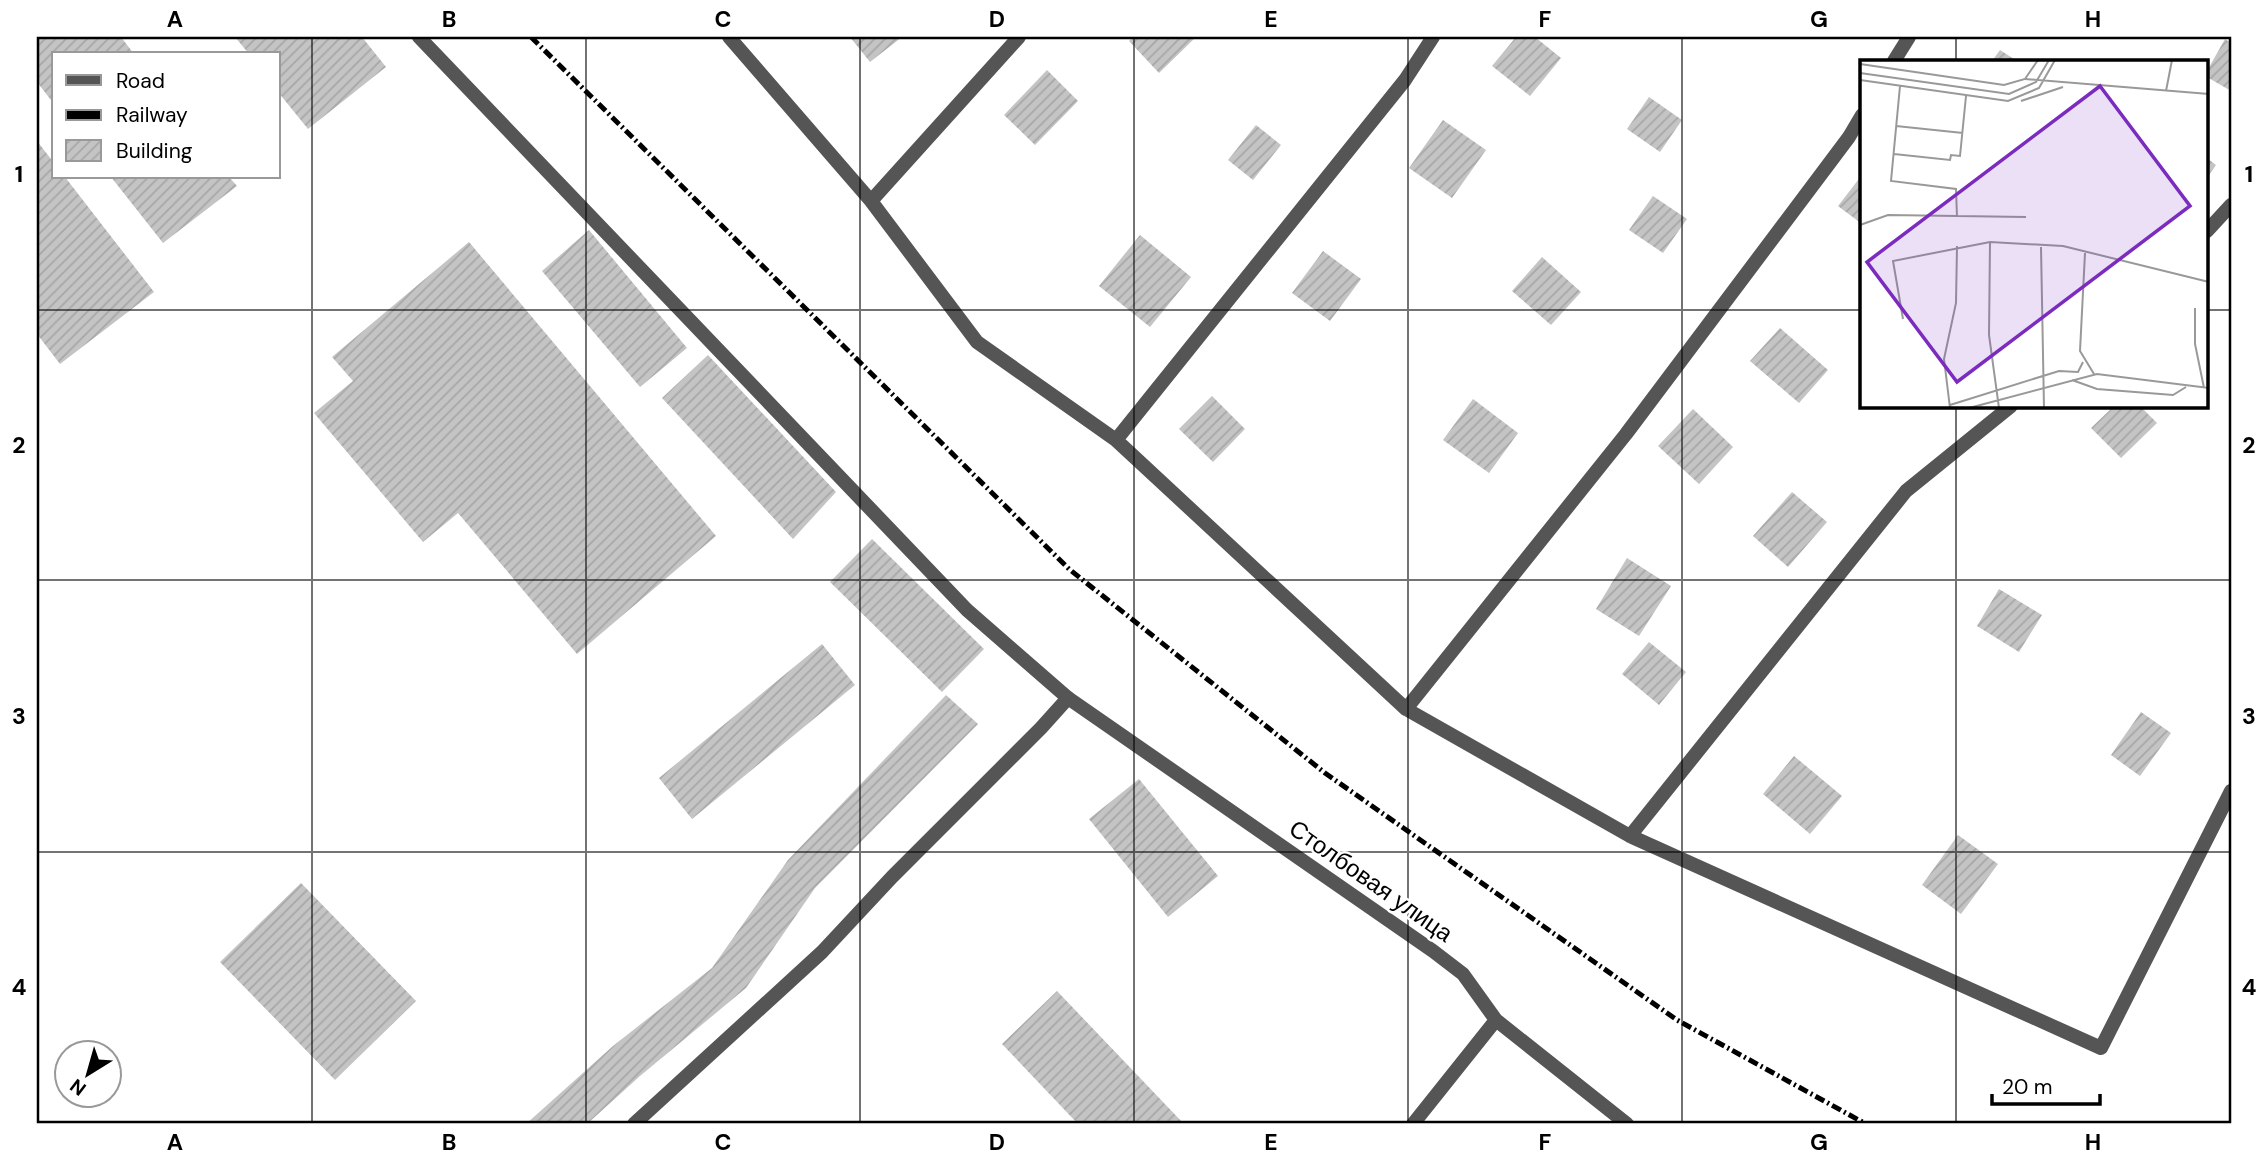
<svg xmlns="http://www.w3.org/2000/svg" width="2268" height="1161" font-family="'DM Sans',sans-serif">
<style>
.building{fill:url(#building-hatch)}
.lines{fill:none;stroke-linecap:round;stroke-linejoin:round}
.lane{stroke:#555;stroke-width:14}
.street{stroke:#555;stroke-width:14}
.rail{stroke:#000;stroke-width:5;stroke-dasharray:10 3.5 2 3.5;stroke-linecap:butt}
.grid{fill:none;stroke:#000;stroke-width:2;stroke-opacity:0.55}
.labels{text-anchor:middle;stroke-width:5;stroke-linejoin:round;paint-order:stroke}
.street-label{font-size:24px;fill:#000;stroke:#fff}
.inset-road{fill:none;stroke:#999;stroke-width:2}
.view{fill:#7b2cbf;fill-opacity:0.15;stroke:#7b2cbf;stroke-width:3.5}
.inset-edge{fill:none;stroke:#000;stroke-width:3.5}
.neatline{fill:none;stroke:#000;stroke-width:2.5}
.grid-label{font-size:23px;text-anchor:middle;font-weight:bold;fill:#000}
</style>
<defs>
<pattern id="building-hatch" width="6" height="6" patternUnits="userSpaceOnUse" patternTransform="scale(1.75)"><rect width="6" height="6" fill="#c4c4c4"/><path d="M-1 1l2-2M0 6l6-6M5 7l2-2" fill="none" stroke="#a7a7a7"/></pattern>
</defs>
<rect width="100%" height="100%" fill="#fff"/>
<path class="building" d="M 37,37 L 121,37 L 134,54 L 54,54 L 54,104 L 37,82 Z
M 235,37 L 362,37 L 386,67 L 308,129 L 278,92 L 278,54 L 249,54 Z
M 850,37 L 902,37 L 870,62 Z
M 1133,37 L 1196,37 L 1159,73 L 1129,41 Z
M 1516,37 L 1535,37 L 1561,58 L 1530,96 L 1492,66 Z
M 2225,39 L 2231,43 L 2231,91 L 2207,77 L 2207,71 Z
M 2000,50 L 2017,61 L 1992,61 Z
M 1047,70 L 1078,101 L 1035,145 L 1004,115 Z
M 1649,97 L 1682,120 L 1660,152 L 1627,129 Z
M 1443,120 L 1486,150 L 1452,198 L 1409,168 Z
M 1256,125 L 1281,145 L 1253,180 L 1228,160 Z
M 37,141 L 54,163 L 54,177 L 65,177 L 154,292 L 60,364 L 37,334 Z
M 2207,158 L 2216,165 L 2207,178 Z
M 1862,175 L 1862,224 L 1838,206 Z
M 111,177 L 229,177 L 237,186 L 163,243 Z
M 1653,196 L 1687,219 L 1663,253 L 1629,230 Z
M 589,230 L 687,348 L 640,387 L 542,271 Z
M 1140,235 L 1191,277 L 1150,327 L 1099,286 Z
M 469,242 L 716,536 L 577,654 L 458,513 L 423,542 L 314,413 L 353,381 L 332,357 Z
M 1323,251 L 1361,279 L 1330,321 L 1292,293 Z
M 1542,257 L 1581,292 L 1551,325 L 1512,291 Z
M 1780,328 L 1828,370 L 1799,403 L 1750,361 Z
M 708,355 L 836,492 L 793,539 L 662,398 Z
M 1212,396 L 1245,429 L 1213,462 L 1179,429 Z
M 1473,399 L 1518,433 L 1489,473 L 1443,440 Z
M 2114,406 L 2140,406 L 2157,423 L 2121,458 L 2091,428 Z
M 1693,409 L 1733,447 L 1699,484 L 1658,446 Z
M 1792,492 L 1827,522 L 1788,567 L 1753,536 Z
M 872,539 L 984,649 L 942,692 L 830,582 Z
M 1627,558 L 1671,586 L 1639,636 L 1596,609 Z
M 1999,589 L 2042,615 L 2019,652 L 1977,626 Z
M 1649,642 L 1686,672 L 1659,705 L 1622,674 Z
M 822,644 L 855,685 L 692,819 L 659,778 Z
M 946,695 L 978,724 L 815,888 L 746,988 L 640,1076 L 587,1124 L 526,1124 L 613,1046 L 712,968 L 788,860 Z
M 2141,712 L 2171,733 L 2140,776 L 2111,755 Z
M 1794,756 L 1842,796 L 1810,834 L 1763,794 Z
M 1139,779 L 1218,876 L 1168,917 L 1089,819 Z
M 1958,835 L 1998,864 L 1961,914 L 1922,885 Z
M 301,883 L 416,1001 L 335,1080 L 220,962 Z
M 1057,991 L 1184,1124 L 1078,1124 L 1002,1044 Z"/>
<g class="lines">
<path class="lane" d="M 419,37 L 967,610 L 1068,698 L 1041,728 L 892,877 L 822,952 L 634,1124"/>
<path class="street" d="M 729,37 L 871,201 L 977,342 L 1116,440 L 1406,709 L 1630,836 L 2101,1048 L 2231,791
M 1894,61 L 1909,37
M 871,201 L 1019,37
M 2207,231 L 2231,205
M 1116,440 L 1405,80 L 1433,37
M 1068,698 L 1433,951 L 1463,974 L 1496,1020 L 1627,1124
M 1406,709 L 1626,434 L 1849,137 L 1862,115
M 1630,836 L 1906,491 L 2011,406
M 1413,1124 L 1496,1020"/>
<path class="rail" d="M 531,37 L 1069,569 L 1325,773 L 1677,1020 L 1866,1124"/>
</g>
<path class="grid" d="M 312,37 L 312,1124M 586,37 L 586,1124M 860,37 L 860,1124M 1134,37 L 1134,1124M 1408,37 L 1408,1124M 1682,37 L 1682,1124M 1956,37 L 1956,61M 37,310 L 1862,310M 2207,310 L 2231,310M 1956,406 L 1956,1124M 37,580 L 2231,580M 37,852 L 2231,852"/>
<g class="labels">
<g class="street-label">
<text transform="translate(1371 881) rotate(35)" y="8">Столбовая улица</text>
</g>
</g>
<g transform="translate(1860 60)">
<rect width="348" height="348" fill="#fff"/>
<path class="inset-road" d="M 0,4 L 144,25 L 165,19 L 178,0M 0,13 L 149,34 L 176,22 L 189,0M 165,19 L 349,34M 0,20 L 148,41 L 179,28 L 195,0M 40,26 L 31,121 L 96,129 L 97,157M 306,31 L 312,0M 161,41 L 203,27M 36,66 L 103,73M 34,94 L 90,100 L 91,95 L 100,96 L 106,36M 0,165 L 28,155 L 166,157M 130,182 L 129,275 L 139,348M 181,187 L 184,348M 225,193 L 220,291 L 234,314M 335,248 L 335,284 L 344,328M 43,259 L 33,201 L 130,182 L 203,186 L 349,222M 212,320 L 237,329 L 313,335 L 326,327M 90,345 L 199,311 L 218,312 L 223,302M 90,348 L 84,299 L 96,243 L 97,186M 109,348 L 237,314 L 349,328"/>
<path class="view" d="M 240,26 L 330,146 L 97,322 L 7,202 Z"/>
<rect width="348" height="348" class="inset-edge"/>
</g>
<rect width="2268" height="1161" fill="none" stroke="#ffffff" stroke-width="77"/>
<rect x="52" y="52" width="228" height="126" fill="#ffffff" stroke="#999999" stroke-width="2"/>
<rect x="66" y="75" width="35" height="10" fill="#555555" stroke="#999999" stroke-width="2"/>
<text x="116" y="88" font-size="21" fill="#000000">Road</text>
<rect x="66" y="110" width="35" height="10" fill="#000000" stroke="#999999" stroke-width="2"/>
<text x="116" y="122" font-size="21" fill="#000000">Railway</text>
<rect x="66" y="140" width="35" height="21" fill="url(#building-hatch)" stroke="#999999" stroke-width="2"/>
<text x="116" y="158" font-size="21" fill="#000000">Building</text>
<g transform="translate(88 1074) rotate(217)"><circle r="33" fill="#ffffff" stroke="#999999" stroke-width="2"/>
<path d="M0-5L12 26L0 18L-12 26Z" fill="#000000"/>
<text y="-10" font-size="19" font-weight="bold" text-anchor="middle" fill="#000000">N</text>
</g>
<path d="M1992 1094v10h108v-10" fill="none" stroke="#000000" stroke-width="3.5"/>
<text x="2002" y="1094" font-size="21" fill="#000000" stroke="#ffffff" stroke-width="5" paint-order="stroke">20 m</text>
<rect x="38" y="38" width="2192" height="1084" class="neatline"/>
<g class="grid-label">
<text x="175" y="27">A</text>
<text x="449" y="27">B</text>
<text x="723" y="27">C</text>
<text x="997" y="27">D</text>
<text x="1271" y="27">E</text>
<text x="1545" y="27">F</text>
<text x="1819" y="27">G</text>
<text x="2093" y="27">H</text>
<text x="19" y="182">1</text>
<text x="2249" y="182">1</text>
<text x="19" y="453">2</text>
<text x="2249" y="453">2</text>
<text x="19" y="724">3</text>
<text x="2249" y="724">3</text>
<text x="19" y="995">4</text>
<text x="2249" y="995">4</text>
<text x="175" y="1150">A</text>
<text x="449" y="1150">B</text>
<text x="723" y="1150">C</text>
<text x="997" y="1150">D</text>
<text x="1271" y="1150">E</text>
<text x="1545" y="1150">F</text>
<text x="1819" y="1150">G</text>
<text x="2093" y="1150">H</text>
</g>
</svg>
